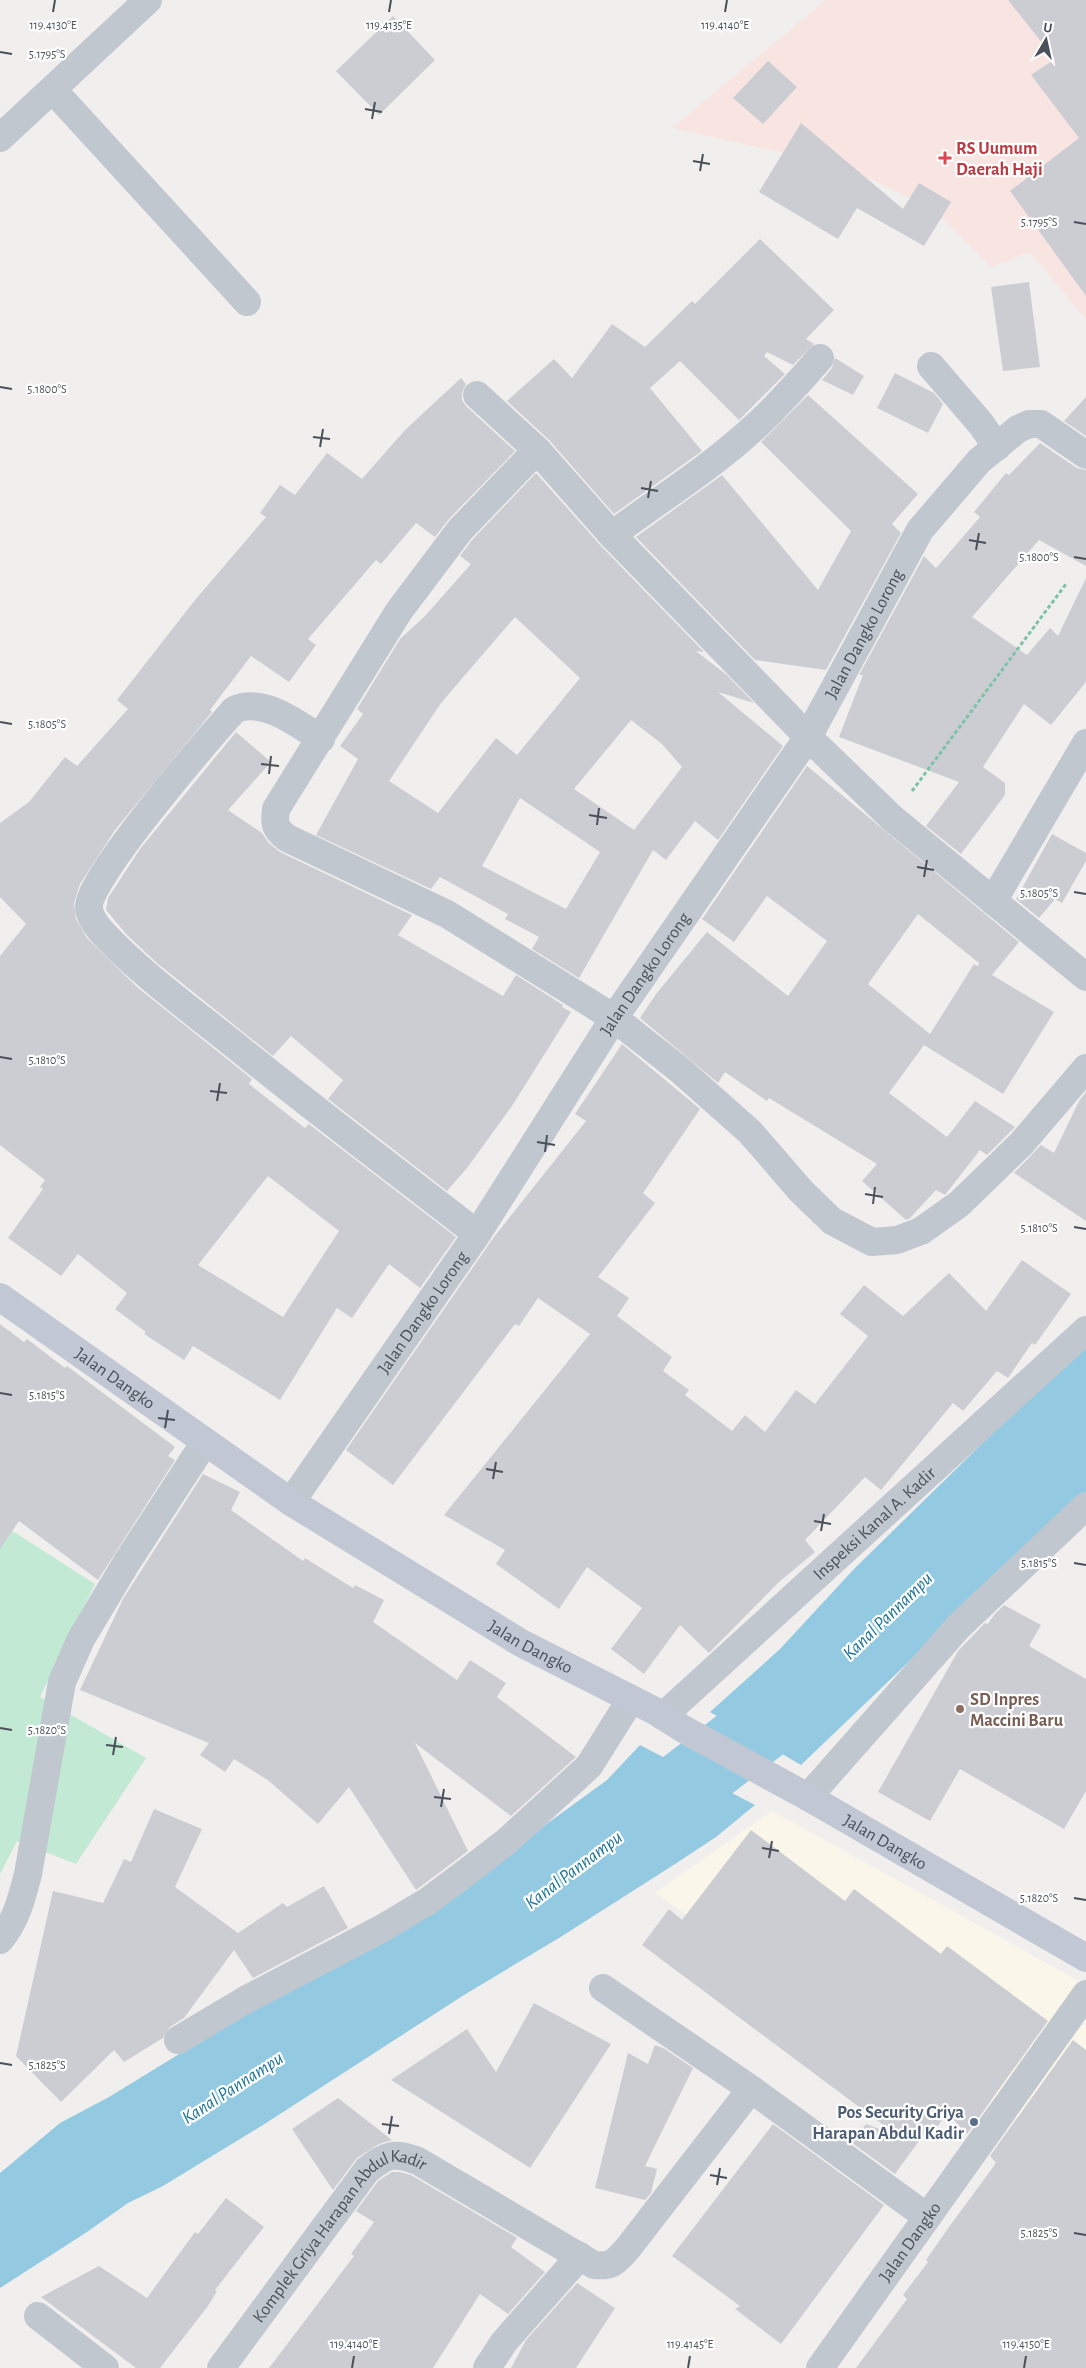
<svg xmlns="http://www.w3.org/2000/svg" width="1086" height="2368" font-family="'Alegreya Sans',sans-serif">
<style>
.commercial{fill:#faf6e9}
.medical{fill:#f8e5e1}
.green{fill:#c2e9d4}
.water{fill:#94cae1}
.lines{fill:none;stroke-linecap:round;stroke-linejoin:round}
.river{stroke:#94cae1;stroke-width:71}
.building{fill:#cccdd2;fill-rule:evenodd}
.path{stroke:#7ec3a7;stroke-width:3;stroke-dasharray:4 2.5;stroke-linecap:butt}
.street{stroke:#c1c7cf;stroke-width:28}
.secondary{stroke:#c1c8d3;stroke-width:28}
.ticks{fill:none;stroke:#495059;stroke-width:2}
.health-dot{fill:#e0444e;stroke:#fff;stroke-width:2}
.education-dot{fill:#8d6e63;stroke:#fff;stroke-width:2}
.service-dot{fill:#5c6f8a;stroke:#fff;stroke-width:2}
.labels{text-anchor:middle;stroke-width:4.5;stroke-linejoin:round;paint-order:stroke}
.health-label{font-size:18px;font-weight:bold;fill:#be3a42;stroke:#fff;text-anchor:start}
.street-label{font-size:18px;fill:#495059;stroke:#fff}
.education-label{font-size:18px;font-weight:bold;fill:#785e54;stroke:#fff;text-anchor:start}
.service-label{font-size:18px;font-weight:bold;fill:#4e5e75;stroke:#fff;text-anchor:end}
.water-label{font-size:19px;font-style:italic;fill:#1d7498;stroke:#fff}
.ticks-label{font-size:12px;text-anchor:middle;fill:#495059;stroke:#fff;stroke-width:4.5;stroke-linejoin:round;paint-order:stroke}
</style>
<rect width="100%" height="100%" fill="#f1efee"/>
<path class="commercial" d="M 772,1811 L 1086,1985 L 1086,2170 L 989,2098 L 879,2045 L 655,1893 Z"/>
<path class="medical" d="M 826,0 L 1086,0 L 1086,320 L 1030,252 L 992,267 L 933,209 L 845,167 L 672,128 Z"/>
<path class="green" d="M 0,1523 L 95,1584 L 40,1697 L 146,1758 L 76,1864 L 17,1841 L 0,1874 Z"/>
<path class="water" d="M 1086,1347 L 1086,1492 L 801,1765 L 710,1712 L 780,1649 L 853,1570 L 1002,1424 Z
M 640,1745 L 755,1805 L 716,1837 L 672,1866 L 559,1938 L 464,1995 L 263,2125 L 163,2186 L 128,2203 L 87,2232 L 0,2288 L 0,2173 L 60,2123 L 109,2097 L 501,1857 L 607,1780 Z"/>
<g class="lines">
<path class="river" d="M 620,1835 L 815,1685 L 827,1673"/>
</g>
<path class="building" d="M 1008,0 L 1086,0 L 1086,296 L 1010,191 L 1079,138 L 1031,75 L 1055,59 Z
M 393,16 L 435,60 L 379,115 L 336,71 Z
M 768,61 L 797,87 L 763,124 L 733,98 Z
M 801,123 L 903,209 L 919,183 L 951,202 L 924,246 L 857,208 L 838,239 L 759,192 Z
M 760,239 L 834,310 L 806,339 L 814,344 L 793,365 L 767,352 L 764,356 L 785,374 L 739,420 L 680,361 L 650,388 L 702,451 L 614,514 L 549,440 L 507,401 L 554,359 L 572,378 L 612,324 L 645,347 L 692,301 L 695,304 Z
M 1029,282 L 1040,367 L 1003,371 L 991,287 Z
M 835,358 L 864,376 L 853,395 L 822,380 L 832,368 Z
M 895,373 L 934,393 L 943,404 L 928,433 L 877,408 Z
M 461,378 L 466,384 L 462,392 L 462,400 L 466,406 L 515,451 L 449,519 L 435,537 L 416,523 L 381,564 L 376,560 L 308,639 L 316,645 L 289,682 L 251,656 L 210,710 L 212,712 L 115,830 L 80,884 L 74,903 L 76,919 L 87,938 L 137,987 L 252,1079 L 249,1084 L 305,1128 L 309,1124 L 456,1237 L 420,1288 L 389,1264 L 352,1318 L 337,1308 L 280,1400 L 193,1346 L 184,1360 L 144,1334 L 146,1332 L 115,1309 L 127,1293 L 78,1254 L 61,1276 L 8,1238 L 43,1189 L 40,1187 L 45,1180 L 0,1145 L 0,956 L 26,924 L 0,897 L 0,823 L 29,802 L 65,757 L 77,766 L 128,709 L 117,700 L 195,600 L 266,517 L 260,513 L 280,485 L 295,495 L 327,453 L 362,479 L 405,430 ZM 268,1176 L 339,1231 L 283,1317 L 198,1265 Z
M 808,395 L 918,494 L 892,524 L 901,533 L 826,670 L 755,660 L 636,537 L 722,475 L 818,590 L 851,531 L 761,442 Z
M 1086,397 L 1086,436 L 1064,421 Z
M 1040,443 L 1077,468 L 1086,470 L 1086,566 L 1039,540 L 972,617 L 1027,655 L 1050,628 L 1058,636 L 1086,578 L 1086,682 L 1051,725 L 1024,704 L 983,767 L 1005,783 L 1005,795 L 961,854 L 926,826 L 959,782 L 839,737 L 863,675 L 859,675 L 924,556 L 936,568 L 980,517 L 974,512 L 1006,473 L 1009,475 Z
M 536,473 L 601,546 L 704,652 L 696,651 L 728,676 L 754,703 L 718,692 L 783,746 L 718,840 L 695,821 L 666,860 L 653,850 L 579,978 L 532,949 L 539,937 L 505,919 L 508,914 L 440,877 L 431,889 L 316,835 L 358,759 L 340,746 L 363,714 L 357,709 L 400,639 L 425,616 L 471,564 L 460,556 L 472,540 ZM 515,617 L 580,678 L 517,755 L 496,738 L 438,813 L 389,781 L 441,703 ZM 631,720 L 662,744 L 682,767 L 634,830 L 574,789 ZM 520,798 L 600,852 L 566,909 L 482,866 Z
M 236,732 L 271,762 L 228,810 L 262,833 L 269,843 L 280,852 L 412,915 L 398,935 L 503,996 L 516,975 L 563,1005 L 562,1007 L 571,1012 L 512,1106 L 467,1168 L 447,1191 L 328,1099 L 343,1080 L 291,1036 L 273,1056 L 158,964 L 127,935 L 106,910 L 108,898 L 140,849 Z
M 807,766 L 1019,942 L 992,975 L 1054,1012 L 1003,1094 L 924,1045 L 889,1093 L 947,1137 L 975,1101 L 1015,1127 L 987,1155 L 980,1150 L 945,1195 L 936,1190 L 910,1218 L 906,1220 L 862,1181 L 877,1164 L 769,1098 L 767,1101 L 725,1072 L 718,1083 L 640,1018 L 656,994 L 707,932 L 788,996 L 827,941 L 767,896 L 734,942 L 702,919 ZM 918,914 L 979,963 L 978,966 L 981,968 L 974,964 L 930,1034 L 868,984 Z
M 1052,834 L 1086,853 L 1086,861 L 1062,903 L 1055,899 L 1039,918 L 1016,899 Z
M 622,1044 L 700,1109 L 643,1193 L 655,1203 L 598,1277 L 629,1298 L 617,1316 L 672,1357 L 663,1371 L 689,1390 L 685,1395 L 732,1431 L 745,1415 L 765,1432 L 796,1390 L 815,1404 L 868,1336 L 840,1314 L 864,1285 L 903,1316 L 949,1273 L 986,1311 L 1022,1260 L 1071,1294 L 1035,1345 L 1032,1343 L 1008,1378 L 997,1371 L 963,1411 L 953,1403 L 881,1490 L 865,1477 L 805,1540 L 815,1552 L 779,1582 L 709,1653 L 680,1625 L 644,1674 L 611,1649 L 642,1608 L 587,1567 L 559,1609 L 496,1564 L 505,1550 L 444,1515 L 590,1334 L 538,1298 L 519,1326 L 515,1324 L 393,1485 L 346,1450 L 494,1237 L 586,1121 L 575,1114 Z
M 1086,1092 L 1086,1221 L 1014,1173 L 1041,1145 L 1054,1153 L 1079,1101 Z
M 0,1324 L 24,1342 L 27,1339 L 65,1368 L 67,1366 L 175,1447 L 168,1456 L 175,1460 L 98,1580 L 19,1521 L 0,1549 Z
M 203,1474 L 240,1492 L 231,1510 L 303,1561 L 305,1558 L 353,1588 L 355,1585 L 384,1600 L 373,1622 L 457,1680 L 470,1660 L 506,1683 L 497,1697 L 576,1757 L 511,1816 L 415,1743 L 468,1851 L 416,1890 L 349,1787 L 318,1824 L 269,1781 L 234,1759 L 225,1772 L 200,1755 L 209,1743 L 80,1690 L 123,1599 Z
M 1004,1605 L 1041,1625 L 1029,1646 L 1086,1679 L 1086,1791 L 1064,1829 L 960,1769 L 930,1821 L 878,1792 L 958,1651 L 985,1623 L 988,1624 L 994,1615 Z
M 154,1809 L 202,1829 L 175,1887 L 238,1933 L 283,1903 L 287,1907 L 324,1886 L 348,1928 L 253,1978 L 234,1950 L 184,2018 L 170,2027 L 163,2038 L 124,2062 L 114,2050 L 61,2102 L 16,2056 L 53,1891 L 103,1903 L 124,1859 L 131,1862 Z
M 751,1830 L 845,1901 L 854,1889 L 941,1954 L 947,1946 L 1048,2021 L 967,2134 L 947,2113 L 937,2127 L 932,2123 L 895,2174 L 852,2143 L 866,2124 L 898,2136 L 642,1945 L 669,1909 L 682,1920 Z
M 534,2003 L 611,2044 L 530,2168 L 391,2080 L 467,2029 L 496,2072 Z
M 1073,2040 L 1086,2050 L 1086,2368 L 856,2368 L 907,2299 L 903,2295 L 928,2262 L 926,2260 L 949,2227 L 996,2163 L 990,2156 Z
M 655,2045 L 665,2049 L 693,2068 L 645,2166 L 657,2169 L 651,2193 L 645,2200 L 595,2188 L 628,2053 L 648,2064 Z
M 338,2098 L 392,2140 L 379,2144 L 357,2158 L 333,2190 L 292,2129 Z
M 773,2124 L 884,2205 L 781,2344 L 735,2309 L 740,2306 L 672,2256 Z
M 392,2172 L 400,2172 L 411,2175 L 516,2237 L 517,2238 L 511,2247 L 545,2272 L 508,2314 L 480,2294 L 433,2368 L 269,2368 L 354,2256 L 351,2254 L 374,2222 L 356,2211 L 378,2181 Z
M 226,2198 L 264,2227 L 215,2290 L 217,2291 L 208,2306 L 160,2368 L 136,2368 L 41,2297 L 99,2266 L 147,2298 L 195,2232 L 198,2234 Z
M 577,2283 L 615,2308 L 576,2368 L 511,2368 L 526,2340 Z"/>
<g class="lines">
<path class="path" d="M 912,791 L 1066,584"/>
<g class="street">
<path d="M 53,90 L 247,302"/>
<path d="M 0,138 L 148,0"/>
<path d="M 931,366 L 981,424 L 997,447"/>
<path d="M 477,395 L 537,450 L 612,535 L 808,737 L 892,818 L 1086,977"/>
<path d="M 537,450 L 460,530 L 399,611 L 276,809 C 274,824 275,829 287,838 L 447,914 L 614,1018 L 680,1070 L 750,1132 L 801,1191 L 832,1221 L 872,1242 L 897,1240 L 921,1231 L 959,1204 L 1022,1143 L 1086,1068"/>
<path d="M 612,535 C 661,498 715,465 759,423 C 781,402 801,380 820,358"/>
<path d="M 321,739 C 298,724 262,696 234,710 C 210,737 87,879 89,907 C 89,915 96,925 101,931 C 140,973 187,1007 231,1042 C 312,1108 395,1170 477,1234"/>
<path d="M 993,901 L 1086,743"/>
<path id="s1" d="M 291,1502 L 477,1234 L 614,1018 L 808,737 L 920,530 L 979,461 L 1018,429 L 1029,424 L 1041,424 L 1086,455"/>
<path id="s2" d="M 663,1716 L 1086,1330"/>
<path d="M 808,1797 L 959,1626 L 1086,1506"/>
<path d="M 0,1940 C 16,1921 22,1898 28,1874 L 62,1682 L 81,1639 L 127,1562 L 205,1442"/>
<path d="M 603,1988 L 751,2089 L 927,2217"/>
<path d="M 178,2040 L 247,1999 L 381,1929 L 428,1901 L 472,1868 L 507,1841 L 589,1766 L 631,1699"/>
<path d="M 38,2316 L 105,2368"/>
<path id="s3" d="M 221,2368 L 367,2170 C 388,2154 393,2152 418,2161 L 594,2265 C 613,2267 616,2261 628,2248 L 751,2089"/>
<path d="M 487,2368 L 504,2342 L 580,2256"/>
<path id="s4" d="M 820,2368 L 1086,1994"/>
</g>
<path class="secondary" id="s5" d="M 0,1297 L 291,1502 L 521,1643 L 655,1711 L 685,1730 L 808,1797 L 1086,1958"/>
</g>
<path class="ticks" d="M 53,12 L 55,0M 389,12 L 391,0M 725,12 L 727,0M 0,52 L 12,54M 365,109 L 382,112M 372,119 L 375,102M 693,161 L 710,164M 700,171 L 703,154M 1074,222 L 1086,224M 0,387 L 12,389M 313,437 L 330,439M 320,447 L 323,429M 641,488 L 658,491M 648,498 L 651,481M 969,540 L 986,543M 976,550 L 979,533M 1074,557 L 1086,559M 0,722 L 12,724M 261,764 L 279,766M 269,774 L 271,756M 589,815 L 607,818M 597,825 L 599,808M 917,867 L 934,870M 924,877 L 927,860M 1074,892 L 1086,894M 0,1057 L 12,1059M 210,1091 L 227,1093M 217,1101 L 220,1083M 537,1142 L 555,1145M 545,1152 L 547,1135M 865,1194 L 883,1197M 873,1204 L 875,1187M 1074,1227 L 1086,1229M 0,1393 L 12,1395M 158,1418 L 175,1420M 165,1428 L 168,1410M 486,1469 L 503,1472M 493,1479 L 496,1462M 814,1521 L 831,1524M 821,1531 L 824,1514M 1074,1563 L 1086,1565M 0,1728 L 12,1730M 106,1745 L 123,1747M 113,1755 L 116,1737M 434,1797 L 451,1799M 441,1807 L 444,1789M 762,1848 L 779,1851M 769,1858 L 772,1841M 1074,1898 L 1086,1900M 0,2063 L 12,2065M 382,2124 L 399,2126M 389,2134 L 392,2116M 710,2175 L 727,2178M 717,2185 L 720,2168M 1074,2233 L 1086,2235M 352,2368 L 354,2356M 688,2368 L 690,2356M 1024,2368 L 1026,2356"/>
<path class="health-dot" d="M942.5 150.5h5v5h5v5h-5v5h-5v-5h-5v-5h5z"/>
<circle class="education-dot" cx="960" cy="1709" r="5"/>
<circle class="service-dot" cx="974" cy="2122" r="5"/>
<g class="labels">
<g class="health-label">
<text x="956" y="154">RS Uumum<tspan x="956" dy="21">Daerah Haji</tspan></text>
</g>
<g class="street-label">
<text dy="6" stroke="none"><textPath href="#s1" startOffset="1041">Jalan Dangko Lorong</textPath></text>
<text dy="6" stroke="none"><textPath href="#s1" startOffset="636">Jalan Dangko Lorong</textPath></text>
<text dy="6" stroke="none"><textPath href="#s1" startOffset="231">Jalan Dangko Lorong</textPath></text>
<text dy="6" stroke="none"><textPath href="#s5" startOffset="141">Jalan Dangko</textPath></text>
<text dy="6" stroke="none"><textPath href="#s2" startOffset="286">Inspeksi Kanal A. Kadir</textPath></text>
<text dy="6" stroke="none"><textPath href="#s5" startOffset="636">Jalan Dangko</textPath></text>
<text dy="6" stroke="none"><textPath href="#s5" startOffset="1041">Jalan Dangko</textPath></text>
<text dy="6" stroke="none"><textPath href="#s4" startOffset="155">Jalan Dangko</textPath></text>
<text dy="6" stroke="none"><textPath href="#s3" startOffset="185">Komplek Griya Harapan Abdul Kadir</textPath></text>
</g>
<g class="education-label">
<text x="970" y="1705">SD Inpres<tspan x="970" dy="21">Maccini Baru</tspan></text>
</g>
<g class="service-label">
<text x="964" y="2118">Pos Security Griya<tspan x="964" dy="21">Harapan Abdul Kadir</tspan></text>
</g>
<g class="water-label">
<text transform="translate(887 1615) rotate(-44)" y="7">Kanal Pannampu</text>
<text transform="translate(573 1869) rotate(-37)" y="7">Kanal Pannampu</text>
<text transform="translate(232 2087) rotate(-33)" y="7">Kanal Pannampu</text>
</g>
</g>
<g class="ticks-label">
<text x="53" y="29">119.4130°E</text>
<text x="389" y="29">119.4135°E</text>
<text x="725" y="29">119.4140°E</text>
<text x="47" y="58">5.1795°S</text>
<text x="1039" y="226">5.1795°S</text>
<text x="47" y="393">5.1800°S</text>
<text x="1039" y="561">5.1800°S</text>
<text x="47" y="728">5.1805°S</text>
<text x="1039" y="897">5.1805°S</text>
<text x="47" y="1064">5.1810°S</text>
<text x="1039" y="1232">5.1810°S</text>
<text x="47" y="1399">5.1815°S</text>
<text x="1039" y="1567">5.1815°S</text>
<text x="47" y="1734">5.1820°S</text>
<text x="1039" y="1902">5.1820°S</text>
<text x="47" y="2069">5.1825°S</text>
<text x="1039" y="2237">5.1825°S</text>
<text x="354" y="2348">119.4140°E</text>
<text x="690" y="2348">119.4145°E</text>
<text x="1026" y="2348">119.4150°E</text>
</g>
<g transform="translate(1046 40) rotate(9)" stroke="#ffffff" stroke-width="4" paint-order="stroke">
<path d="M0-4L9 19L0 12L-9 19Z" fill="#495059"/>
<text y="-8" font-size="14" font-weight="bold" text-anchor="middle" fill="#495059">U</text>
</g>
</svg>
